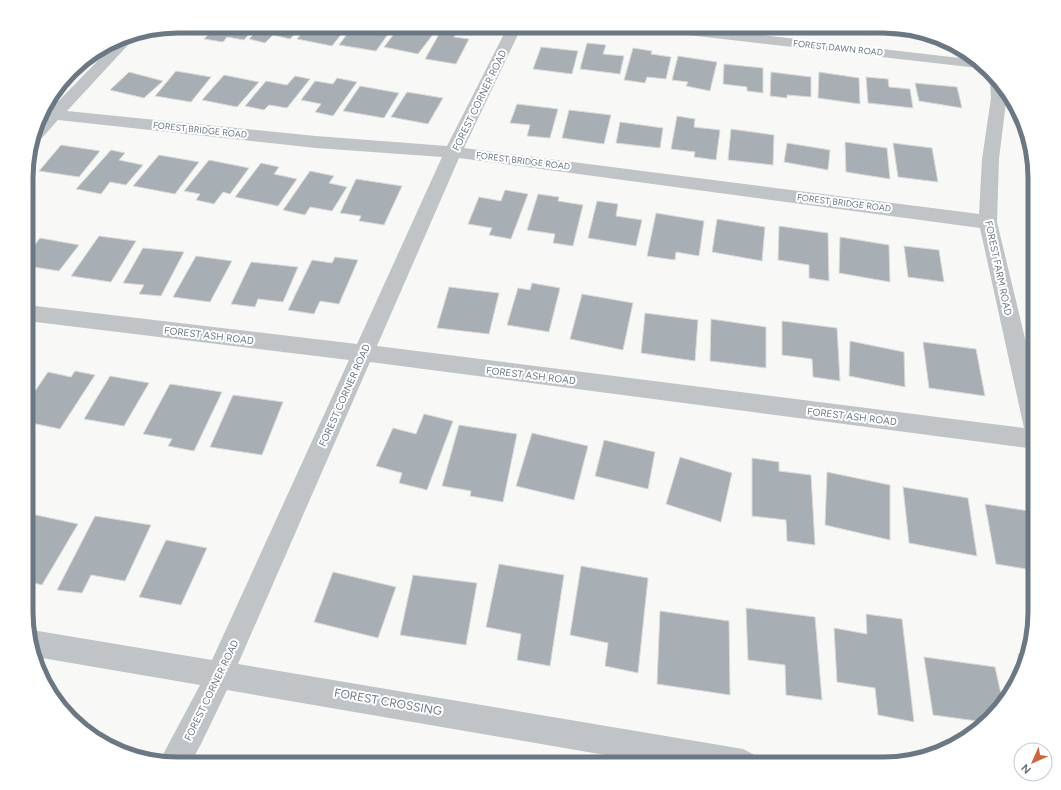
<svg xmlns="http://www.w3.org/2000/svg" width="1061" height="790" font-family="Figtree,sans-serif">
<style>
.building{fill:#a8afb4;stroke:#dadad9}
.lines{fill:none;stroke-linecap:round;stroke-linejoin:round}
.street{fill:#c0c4c7;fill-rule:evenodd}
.labels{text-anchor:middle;stroke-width:4;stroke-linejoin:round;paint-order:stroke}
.far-street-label{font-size:9px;fill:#6b7883;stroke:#fff}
.street-label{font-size:10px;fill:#6b7883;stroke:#fff}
.near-street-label{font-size:12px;fill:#6b7883;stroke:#fff}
.rim{fill:none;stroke:#6b7883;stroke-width:5}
</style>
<rect width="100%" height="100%" fill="#f8f8f6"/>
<path class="building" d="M 178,26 L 210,26 L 200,35 L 168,29 Z
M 216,26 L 256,26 L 244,40 L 227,37 L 223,42 L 204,39 Z
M 262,26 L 302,26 L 290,39 L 273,35 L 265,43 L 249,39 Z
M 308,26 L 343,26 L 347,27 L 332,46 L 297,39 Z
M 353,26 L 367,26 L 391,30 L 376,51 L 339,45 Z
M 400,26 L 401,26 L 434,33 L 418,54 L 384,47 Z
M 849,26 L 868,26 L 869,35 L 849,33 Z
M 874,26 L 893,26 L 912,31 L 913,38 L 875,34 Z
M 442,29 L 457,31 L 454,37 L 469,39 L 456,64 L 425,59 Z
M 919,32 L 941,37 L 949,42 L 921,39 Z
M 587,43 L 606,45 L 603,54 L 624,56 L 620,74 L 580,69 Z
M 541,47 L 578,51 L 572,74 L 533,69 Z
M 633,48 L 652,51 L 651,54 L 671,57 L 666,79 L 647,77 L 645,83 L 624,80 Z
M 678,56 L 717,62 L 710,91 L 686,86 L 688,82 L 672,80 Z
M 724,64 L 763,68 L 763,93 L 747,91 L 747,87 L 723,84 Z
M 176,71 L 211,77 L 191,102 L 155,96 Z
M 129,72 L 163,81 L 144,98 L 110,90 Z
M 771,72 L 811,77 L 811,97 L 787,95 L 787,98 L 770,96 Z
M 819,72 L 859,78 L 860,104 L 818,98 Z
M 224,75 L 259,82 L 237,107 L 202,100 Z
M 295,76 L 310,79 L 287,108 L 269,105 L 264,110 L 245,106 L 266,81 L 287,85 Z
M 866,77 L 888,79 L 889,87 L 910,89 L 913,108 L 868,103 Z
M 337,78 L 357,82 L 333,116 L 315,112 L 321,104 L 301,100 L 315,81 L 333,84 Z
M 915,83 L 957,87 L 962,108 L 919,101 Z
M 360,86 L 399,93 L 384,118 L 343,111 Z
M 407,92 L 443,98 L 428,124 L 391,117 Z
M 517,104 L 558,109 L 550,138 L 527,136 L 530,125 L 510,123 Z
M 569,110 L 611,115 L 604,144 L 562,138 Z
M 677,116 L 695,119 L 694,127 L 720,130 L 716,160 L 694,157 L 695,152 L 671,149 Z
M 620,122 L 663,128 L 660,148 L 616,143 Z
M 731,129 L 774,135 L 773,165 L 728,160 Z
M 845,142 L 887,148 L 890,179 L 846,172 Z
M 787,143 L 830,150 L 828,170 L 784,162 Z
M 893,143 L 932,148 L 938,182 L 898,177 Z
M 61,145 L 100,151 L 79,177 L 39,171 Z
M 111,150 L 125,153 L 119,160 L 143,165 L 126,185 L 110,182 L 101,194 L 76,189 Z
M 159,155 L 199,162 L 175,194 L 133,186 Z
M 209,160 L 249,168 L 230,194 L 223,192 L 214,204 L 196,200 L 200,194 L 184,191 Z
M 261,163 L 279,167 L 274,174 L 297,179 L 278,206 L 235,197 Z
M 310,171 L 334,176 L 329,183 L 347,187 L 332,211 L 310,207 L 305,215 L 283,210 Z
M 356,179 L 402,186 L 384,225 L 359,221 L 361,216 L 340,213 Z
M 505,190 L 528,194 L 511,239 L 489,235 L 492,228 L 468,224 L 479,197 L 501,201 Z
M 538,194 L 559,197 L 558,201 L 583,205 L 573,246 L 553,243 L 555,234 L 527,230 Z
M 597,201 L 618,204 L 616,216 L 642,220 L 636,246 L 588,238 Z
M 656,213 L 704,221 L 699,256 L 676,252 L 675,260 L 647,256 Z
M 717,219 L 765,227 L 762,261 L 712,252 Z
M 779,226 L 828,233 L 829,281 L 809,278 L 809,265 L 778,260 Z
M 99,236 L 136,241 L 111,282 L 71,276 Z
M 840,237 L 889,245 L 890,282 L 839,273 Z
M 40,238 L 79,245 L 59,271 L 27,266 L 27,255 Z
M 904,246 L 939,250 L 944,282 L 908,277 Z
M 143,248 L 184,252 L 161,296 L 139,294 L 144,285 L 123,283 Z
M 196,256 L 232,261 L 210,302 L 173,297 Z
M 335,257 L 358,260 L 339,304 L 320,301 L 314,314 L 288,310 L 312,260 L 332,263 Z
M 251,262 L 298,267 L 283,302 L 258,299 L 255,307 L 231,304 Z
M 532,283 L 560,288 L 549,332 L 507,325 L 518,288 L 530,290 Z
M 449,287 L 499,293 L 489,334 L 437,328 Z
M 582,294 L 633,303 L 623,350 L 570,339 Z
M 645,313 L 698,320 L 695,361 L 641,353 Z
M 711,319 L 766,327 L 766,368 L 710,361 Z
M 782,321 L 837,328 L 840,381 L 813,377 L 812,359 L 782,355 Z
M 850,341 L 904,352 L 905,387 L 849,376 Z
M 923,342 L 976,349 L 985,396 L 929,388 Z
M 27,366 L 34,367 L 27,379 Z
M 75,371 L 95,375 L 60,429 L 27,422 L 27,403 L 48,372 L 71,377 Z
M 110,376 L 149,383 L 124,426 L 84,419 Z
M 170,384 L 222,392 L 194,451 L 168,446 L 172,439 L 143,434 Z
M 233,395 L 283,402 L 262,455 L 210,447 Z
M 424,414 L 453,421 L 427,490 L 399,483 L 402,473 L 376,466 L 393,428 L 416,434 Z
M 459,425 L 517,434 L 503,502 L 470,496 L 471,491 L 442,486 Z
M 532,433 L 588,446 L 574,500 L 516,486 Z
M 604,440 L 655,452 L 648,489 L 595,476 Z
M 680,457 L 732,473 L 721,522 L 666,504 Z
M 752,458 L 779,462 L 779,471 L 811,475 L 815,545 L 787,541 L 786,520 L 752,516 Z
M 827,472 L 890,485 L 890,540 L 825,525 Z
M 903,487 L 968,498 L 977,556 L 909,543 Z
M 985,504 L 1035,512 L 1035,583 L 1032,570 L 996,564 Z
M 27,513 L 78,524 L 42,585 L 26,581 Z
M 95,516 L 151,525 L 125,581 L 91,575 L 82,593 L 57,590 Z
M 166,540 L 207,548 L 181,605 L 139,597 Z
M 499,564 L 564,575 L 550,666 L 517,660 L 521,634 L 486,627 Z
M 581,566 L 648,578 L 638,673 L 605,666 L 608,643 L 570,635 Z
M 333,572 L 396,587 L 378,638 L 314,622 Z
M 413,575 L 477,583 L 466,645 L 400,635 Z
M 746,608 L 815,617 L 822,700 L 786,695 L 785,665 L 748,660 Z
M 660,611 L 729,621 L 730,695 L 657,684 Z
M 866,614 L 902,619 L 914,722 L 878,715 L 875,688 L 837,682 L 834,628 L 867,634 Z
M 1018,654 L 1027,656 L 1021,675 Z
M 924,657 L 995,667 L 1003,703 L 997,712 L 984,722 L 933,715 Z"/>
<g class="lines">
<path class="street" d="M 508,26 L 522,26 L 464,148 L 979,214 L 982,159 L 991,98 L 990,82 L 994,78 L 1007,94 L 999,159 L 997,222 L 1035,380 L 1035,449 L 370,362 L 238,664 L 743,749 L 753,754 L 758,764 L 657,764 L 227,690 L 201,744 L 190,764 L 168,764 L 159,762 L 200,685 L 36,657 L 29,631 L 32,630 L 212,660 L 349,360 L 27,321 L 27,305 L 357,344 L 442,157 L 316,148 L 58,120 L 41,139 L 33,140 L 40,120 L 117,41 L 129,34 L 140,32 L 67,111 L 316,136 L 447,146 ZM 459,158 L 980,228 L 1024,428 L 377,346 Z
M 637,26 L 685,26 L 977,60 L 987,69 L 644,30 L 639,29 Z"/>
</g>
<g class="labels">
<g class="far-street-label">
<text transform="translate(838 48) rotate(6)" y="3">FOREST DAWN ROAD</text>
<text transform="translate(200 130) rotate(6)" y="3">FOREST BRIDGE ROAD</text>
<text transform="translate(523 161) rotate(7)" y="3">FOREST BRIDGE ROAD</text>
<text transform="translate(844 203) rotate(7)" y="3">FOREST BRIDGE ROAD</text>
</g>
<g class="street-label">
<text transform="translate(479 100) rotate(-64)" y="4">FOREST CORNER ROAD</text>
<text transform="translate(999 268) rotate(78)" y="4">FOREST FARM ROAD</text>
<text transform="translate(209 335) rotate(7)" y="4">FOREST ASH ROAD</text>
<text transform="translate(531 375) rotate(7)" y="4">FOREST ASH ROAD</text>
<text transform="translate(344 395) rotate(-66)" y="4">FOREST CORNER ROAD</text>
<text transform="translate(852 416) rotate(7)" y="4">FOREST ASH ROAD</text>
<text transform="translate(211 690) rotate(-64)" y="4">FOREST CORNER ROAD</text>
</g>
<g class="near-street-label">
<text transform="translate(388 702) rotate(10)" y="4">FOREST CROSSING</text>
</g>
</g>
<path d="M0 0H1061V790H0ZM178 33H883A145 145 0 0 1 1028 178V612A145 145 0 0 1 883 757H178A145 145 0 0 1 33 612V178A145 145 0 0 1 178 33Z" fill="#fff" fill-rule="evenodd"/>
<path class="rim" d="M178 33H883A145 145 0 0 1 1028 178V612A145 145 0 0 1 883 757H178A145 145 0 0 1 33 612V178A145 145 0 0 1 178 33Z"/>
<g transform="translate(1033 762) rotate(225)"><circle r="19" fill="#ffffff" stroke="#c4c9cd"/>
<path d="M0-3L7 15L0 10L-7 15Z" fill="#ce6440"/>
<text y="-6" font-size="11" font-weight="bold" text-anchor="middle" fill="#6b7883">N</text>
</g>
</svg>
